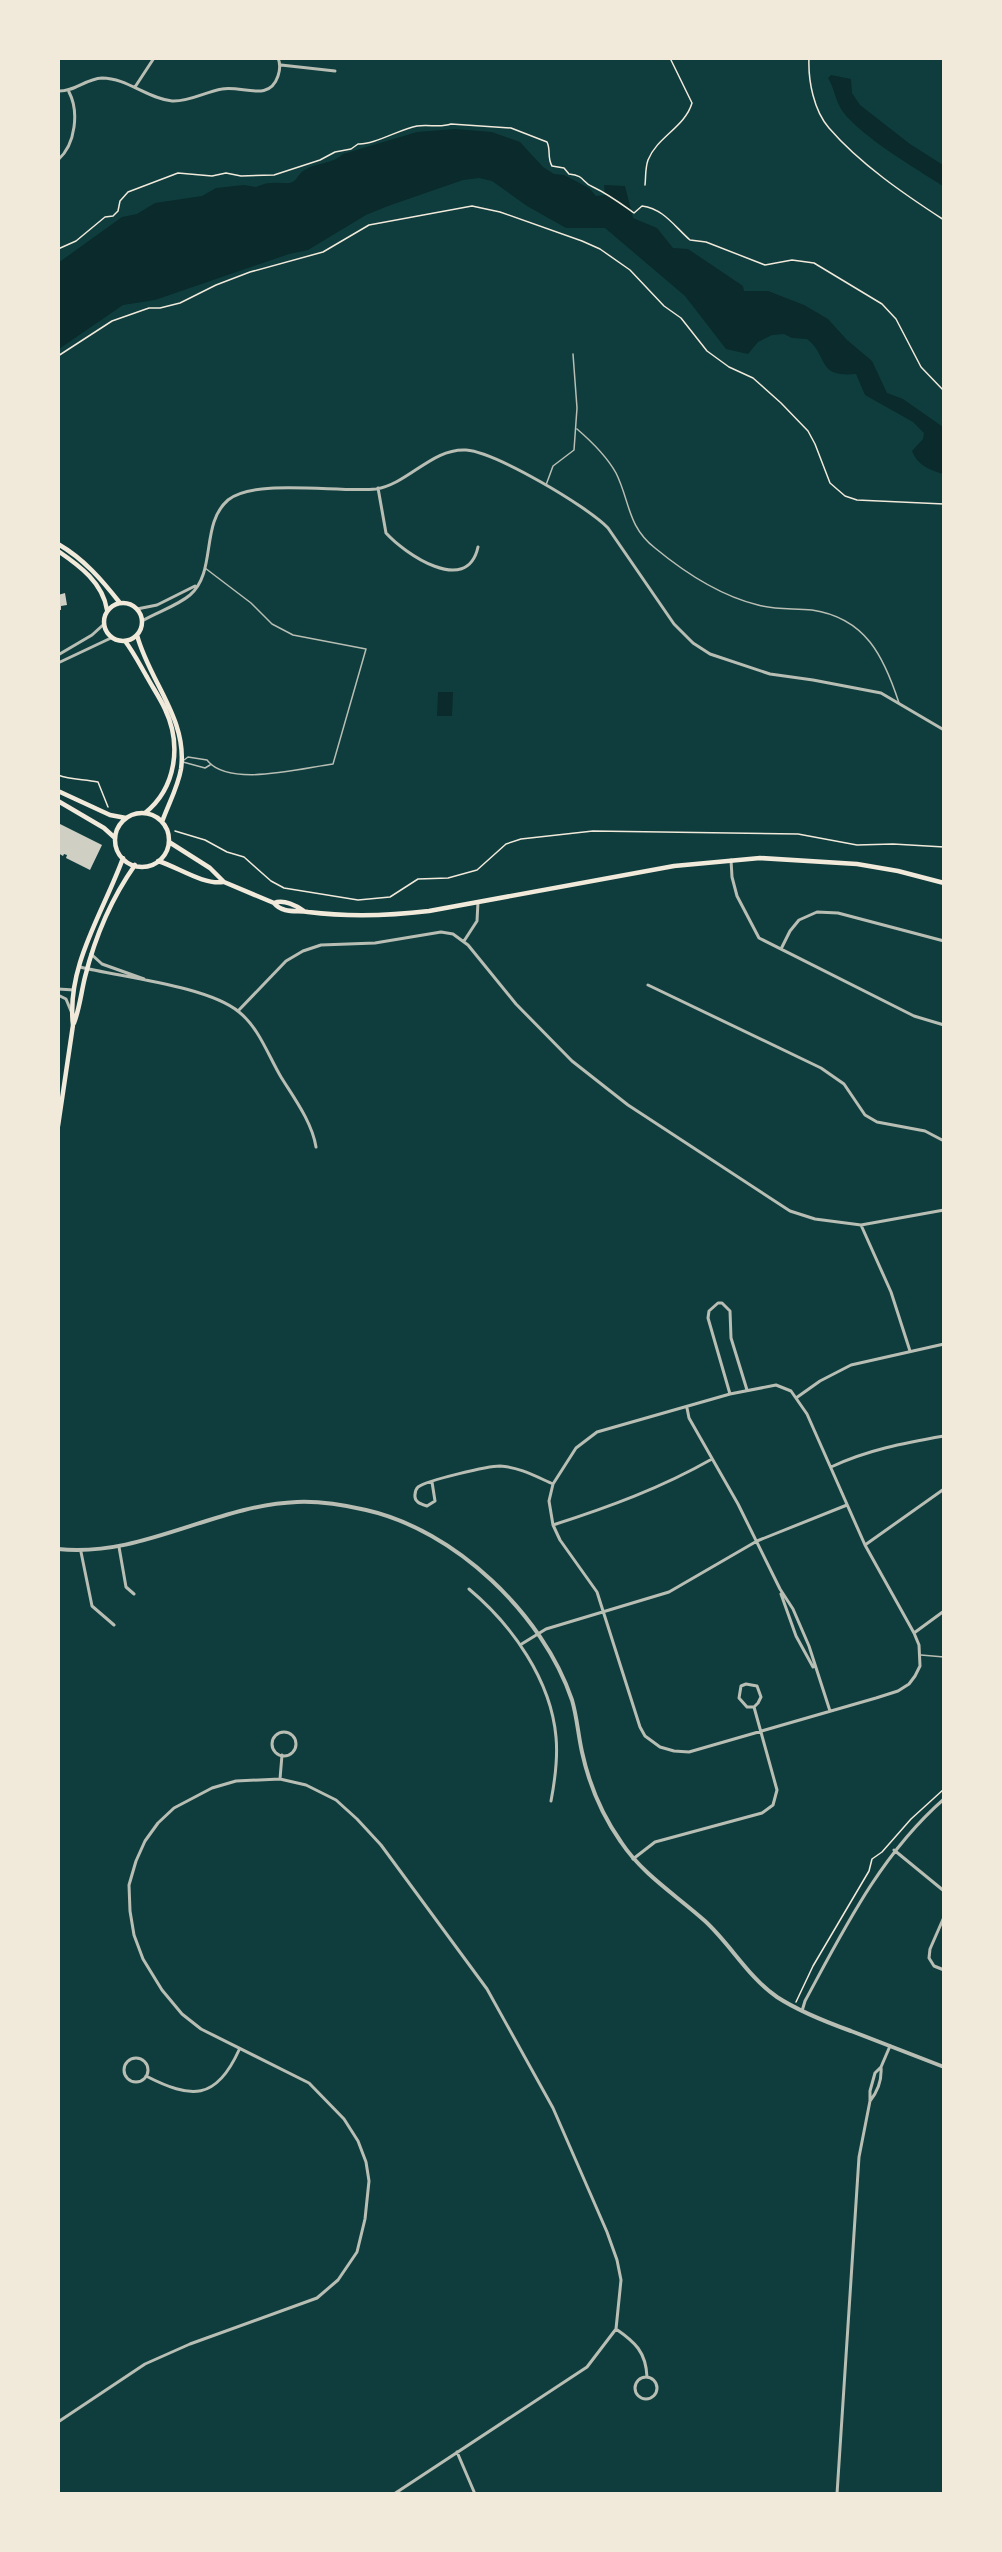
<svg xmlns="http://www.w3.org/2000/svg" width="1002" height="2552" font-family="Barlow,sans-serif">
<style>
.water{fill:#0a2a2b}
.building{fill:#cfcfc3}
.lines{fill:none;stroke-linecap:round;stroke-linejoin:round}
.path{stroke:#f1e9da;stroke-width:1.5}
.service{stroke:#b8beb3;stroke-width:1.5}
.minor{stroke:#b8beb3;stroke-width:3}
.tertiary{stroke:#b8beb3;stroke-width:4}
.secondary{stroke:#f1e9da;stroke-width:4.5}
</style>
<rect width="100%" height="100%" fill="#0f3d3e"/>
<path class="water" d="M 831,75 L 851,79 L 852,93 L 860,105 L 910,144 L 943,165 L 943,186 C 915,168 862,137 843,112 C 835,101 835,89 828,78 Z
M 455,129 L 492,132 L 520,142 L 543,167 L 554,174 L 564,175 L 589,188 L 596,196 L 605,195 L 604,185 L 625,186 L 633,218 L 657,228 L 673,248 L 688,249 L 743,286 L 744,291 L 768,291 L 804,305 L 828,319 L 847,340 L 872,361 L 887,393 L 903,399 L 943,427 L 943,474 C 930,470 917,465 912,451 L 923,439 L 924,433 L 913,422 L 865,395 L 856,374 C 816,378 829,356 807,339 L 792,338 L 784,334 L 772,335 L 758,342 L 748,354 L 726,349 L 685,296 L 605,228 L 566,228 L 527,206 L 492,181 L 479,178 L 463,180 L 388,206 L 366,215 L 308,250 L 289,254 L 155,300 L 123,305 L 59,349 L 58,263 L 122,217 L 137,214 L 155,203 L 202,196 L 216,188 L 244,185 L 256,187 C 267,181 278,183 289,183 C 296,183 298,174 303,171 C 316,162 331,165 343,154 L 417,132 Z
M 438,692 L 453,692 L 452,716 L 437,716 Z"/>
<path class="building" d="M 65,593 L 67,605 L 61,606 L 61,610 L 58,610 L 58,595 Z
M 58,823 L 102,845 L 90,870 L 66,858 L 67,855 L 64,854 L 63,856 L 58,853 Z"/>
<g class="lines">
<path class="path" d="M 809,58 C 808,81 814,111 829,128 C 860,164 904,194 944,220
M 645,185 C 646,176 645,169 648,160 C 657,137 685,127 692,103 L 670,58
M 58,249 L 76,241 L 105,217 L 113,216 L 118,211 L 120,201 L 128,192 L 178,173 L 212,176 L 226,173 L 241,176 L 274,175 L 320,160 L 335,152 L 351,149 L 358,144 C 374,145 400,129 417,126 C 429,124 440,128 451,124 L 511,128 L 547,142 C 551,150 547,158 552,166 L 564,168 L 569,174 C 586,176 581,182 593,187 C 608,194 620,203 634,213 L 642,206 C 664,209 674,226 690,240 L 706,242 L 765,265 L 792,260 L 814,263 L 882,304 L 896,319 L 921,367 L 944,391
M 58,356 L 112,321 L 149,308 L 160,308 L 180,303 L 216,285 L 250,272 L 323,252 L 369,225 L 472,206 L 500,212 L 582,241 L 600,249 L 630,270 L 664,306 L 681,318 L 707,351 L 729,367 L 753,378 L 781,403 L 808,431 L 815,444 L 830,483 L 845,496 L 857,500 L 944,504
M 58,775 C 71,780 85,779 98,782 L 108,807
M 175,831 L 205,840 L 227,852 L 244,857 L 271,881 L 284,888 L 358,900 L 390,897 L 418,879 L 448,878 L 477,870 L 506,844 L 521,839 L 593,831 L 798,834 L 857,845 L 893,844 L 944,847
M 796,2002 L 813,1966 L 869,1871 L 872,1859 L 882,1852 L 911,1819 L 944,1789"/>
<path class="service" d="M 577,429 C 591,441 607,457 616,473 C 630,501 627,526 655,548 C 684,572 721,596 758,605 C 776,610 794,608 812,610 C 866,618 884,657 899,703
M 546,485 L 553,466 L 574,450 L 577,408 L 573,354
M 184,760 L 188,757 L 207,760 C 228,788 302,768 333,764 L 366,649 L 293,635 L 272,624 L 251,603 L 205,568
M 183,762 L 205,768 L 210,765
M 921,1655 L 944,1657"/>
<path class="minor" d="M 281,65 L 335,71
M 135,87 L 154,58
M 58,91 C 74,92 85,79 102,78 C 127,78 148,99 172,101 C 189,102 205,92 222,89 C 242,85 269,103 278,76 C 280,70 281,65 278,58
M 58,160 C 76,144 79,111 69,92
M 378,488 L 386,533 C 404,553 467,597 478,547
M 137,609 L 157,605 L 195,586
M 142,621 C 157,612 177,606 190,595 C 217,572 200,524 228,500 C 255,478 339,493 376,489 C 408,484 432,448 466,450 C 495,452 587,506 608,528 L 674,624 L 693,643 L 710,654 L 770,674 L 813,680 L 881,693 L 944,730
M 58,655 L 92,635 L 103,625
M 58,663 L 111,638
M 731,860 L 732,877 L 737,896 L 759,938 L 914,1016 L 944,1025
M 464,941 L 477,921 L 478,902
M 781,949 L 790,931 L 799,920 L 817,912 L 838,913 L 944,941
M 91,954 L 102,964 L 144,979
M 80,967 C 120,977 208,986 239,1012 C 259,1028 268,1055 281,1077 C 294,1098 312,1122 316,1147
M 648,985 L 821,1068 L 844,1084 L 865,1115 L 877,1122 L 925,1131 L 944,1141
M 58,989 L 74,990
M 58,995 L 66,999 L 71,1011
M 238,1011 L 286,961 L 303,951 L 321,945 L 375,943 L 441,932 L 453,934 L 468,945 L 516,1004 L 572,1061 L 628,1105 L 790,1211 L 815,1219 L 861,1225 L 944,1210
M 861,1225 L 891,1292 L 910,1351
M 776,1385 L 791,1391 L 807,1414 L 865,1545 L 914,1633 L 919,1645 L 920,1666 L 915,1676 L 909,1684 L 898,1691 L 876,1698 L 689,1752 L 674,1751 L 660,1747 L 645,1736 L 640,1727 L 597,1592 L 560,1540 L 553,1525 L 549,1501 L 553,1484 L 576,1448 L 597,1432 L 730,1394 Z
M 730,1394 L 708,1318 L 709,1311 L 718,1303 L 722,1303 L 730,1311 L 731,1338 L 747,1390
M 796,1398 L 820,1381 L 851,1365 L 944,1344
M 687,1408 L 689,1418 L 738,1504 L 780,1589 L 793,1609 L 809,1646 L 830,1711
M 831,1467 C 867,1450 904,1443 944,1436
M 432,1482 L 435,1501 L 427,1506 C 421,1504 414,1502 415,1495 C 415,1491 416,1489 418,1487 C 428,1480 488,1466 500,1466 C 519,1467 537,1477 553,1484
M 553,1525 C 609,1507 661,1488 712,1459
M 865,1545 L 944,1489
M 119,1547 L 126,1587 L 134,1594
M 81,1552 L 92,1606 L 114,1625
M 469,1589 C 512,1625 551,1680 556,1737 C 558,1758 555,1780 551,1801
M 781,1594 L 796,1636 L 813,1667
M 914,1633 L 944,1611
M 520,1645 L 546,1629 L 669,1592 L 757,1541 L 847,1505
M272 1744a12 12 0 1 1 24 0a12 12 0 1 1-24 0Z
M 280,1779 L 282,1755
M 894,1850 L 944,1891
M 633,1859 L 655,1842 L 762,1813 L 773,1805 L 777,1790 L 754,1707 L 758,1703 L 761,1697 L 757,1686 L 746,1684 L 741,1686 L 739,1698 L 747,1707 L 754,1707
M 944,1917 L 930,1949 L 929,1958 L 934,1966 L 944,1970
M 802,2011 L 805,2001 C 844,1929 881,1854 944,1799
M124 2070a12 12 0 1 1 24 0a12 12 0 1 1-24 0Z
M 146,2076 C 191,2099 216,2101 239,2050
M 870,2101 C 878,2091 882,2080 881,2067
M 616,2329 C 635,2342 646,2352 647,2377
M635 2388a11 11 0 1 1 22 0a11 11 0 1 1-22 0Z
M 58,2422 L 145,2364 L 190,2344 L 317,2298 L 338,2280 L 357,2252 L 365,2219 L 369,2181 L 366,2162 L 358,2141 L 344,2119 L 309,2083 L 201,2029 L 182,2014 L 162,1990 L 143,1959 L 134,1935 L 130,1911 L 129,1885 L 136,1861 L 145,1841 L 158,1823 L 174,1808 L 212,1788 L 236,1781 L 280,1779 L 306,1785 L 336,1800 L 357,1819 L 381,1845 L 487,1989 L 553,2108 L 607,2232 L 617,2260 L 621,2280 L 616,2329 L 587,2367 L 394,2494
M 457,2452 L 475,2494
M 837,2494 L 859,2157 L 870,2101 L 870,2091 L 875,2073 L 881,2067 L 890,2046"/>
<path class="tertiary" d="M 58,1549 C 142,1558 215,1505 297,1502 C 319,1501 344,1505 366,1510 C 455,1530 543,1614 572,1700 C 577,1717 578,1734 582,1752 C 589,1784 602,1815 621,1842 C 643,1875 676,1895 705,1921 C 731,1945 748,1977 777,1997 C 800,2012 826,2022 851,2031 C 882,2043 913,2055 944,2067"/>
<path class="secondary" d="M 58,544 C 84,559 102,580 120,603
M 58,551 C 80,566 103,583 107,610
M104 622a19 19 0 1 1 38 0a19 19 0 1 1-38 0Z
M 137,635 C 149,681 188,719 181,769 C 178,787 168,805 162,822
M 125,641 C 134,653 140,665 147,677 C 153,688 160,698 165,709 C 182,745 176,788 145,813
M 58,791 L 110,815 L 126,818
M 58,801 L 104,828 L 115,838
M115 840a27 27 0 1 1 54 0a27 27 0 1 1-54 0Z
M 169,842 L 210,868 L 224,882 L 274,903 C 283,914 297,910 308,912 C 349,917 387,916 429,911 L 674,866 L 760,858 L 857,864 L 898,871 L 944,883
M 158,861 C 178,867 203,885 223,882
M 274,903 C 284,899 297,906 304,911
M 74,1023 C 80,1007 81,993 85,977 C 95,937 111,899 135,865
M 58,1126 L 73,1025 C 66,966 104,911 123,858"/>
</g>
<rect width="1002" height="2552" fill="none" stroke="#f1e9da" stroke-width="120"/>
</svg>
